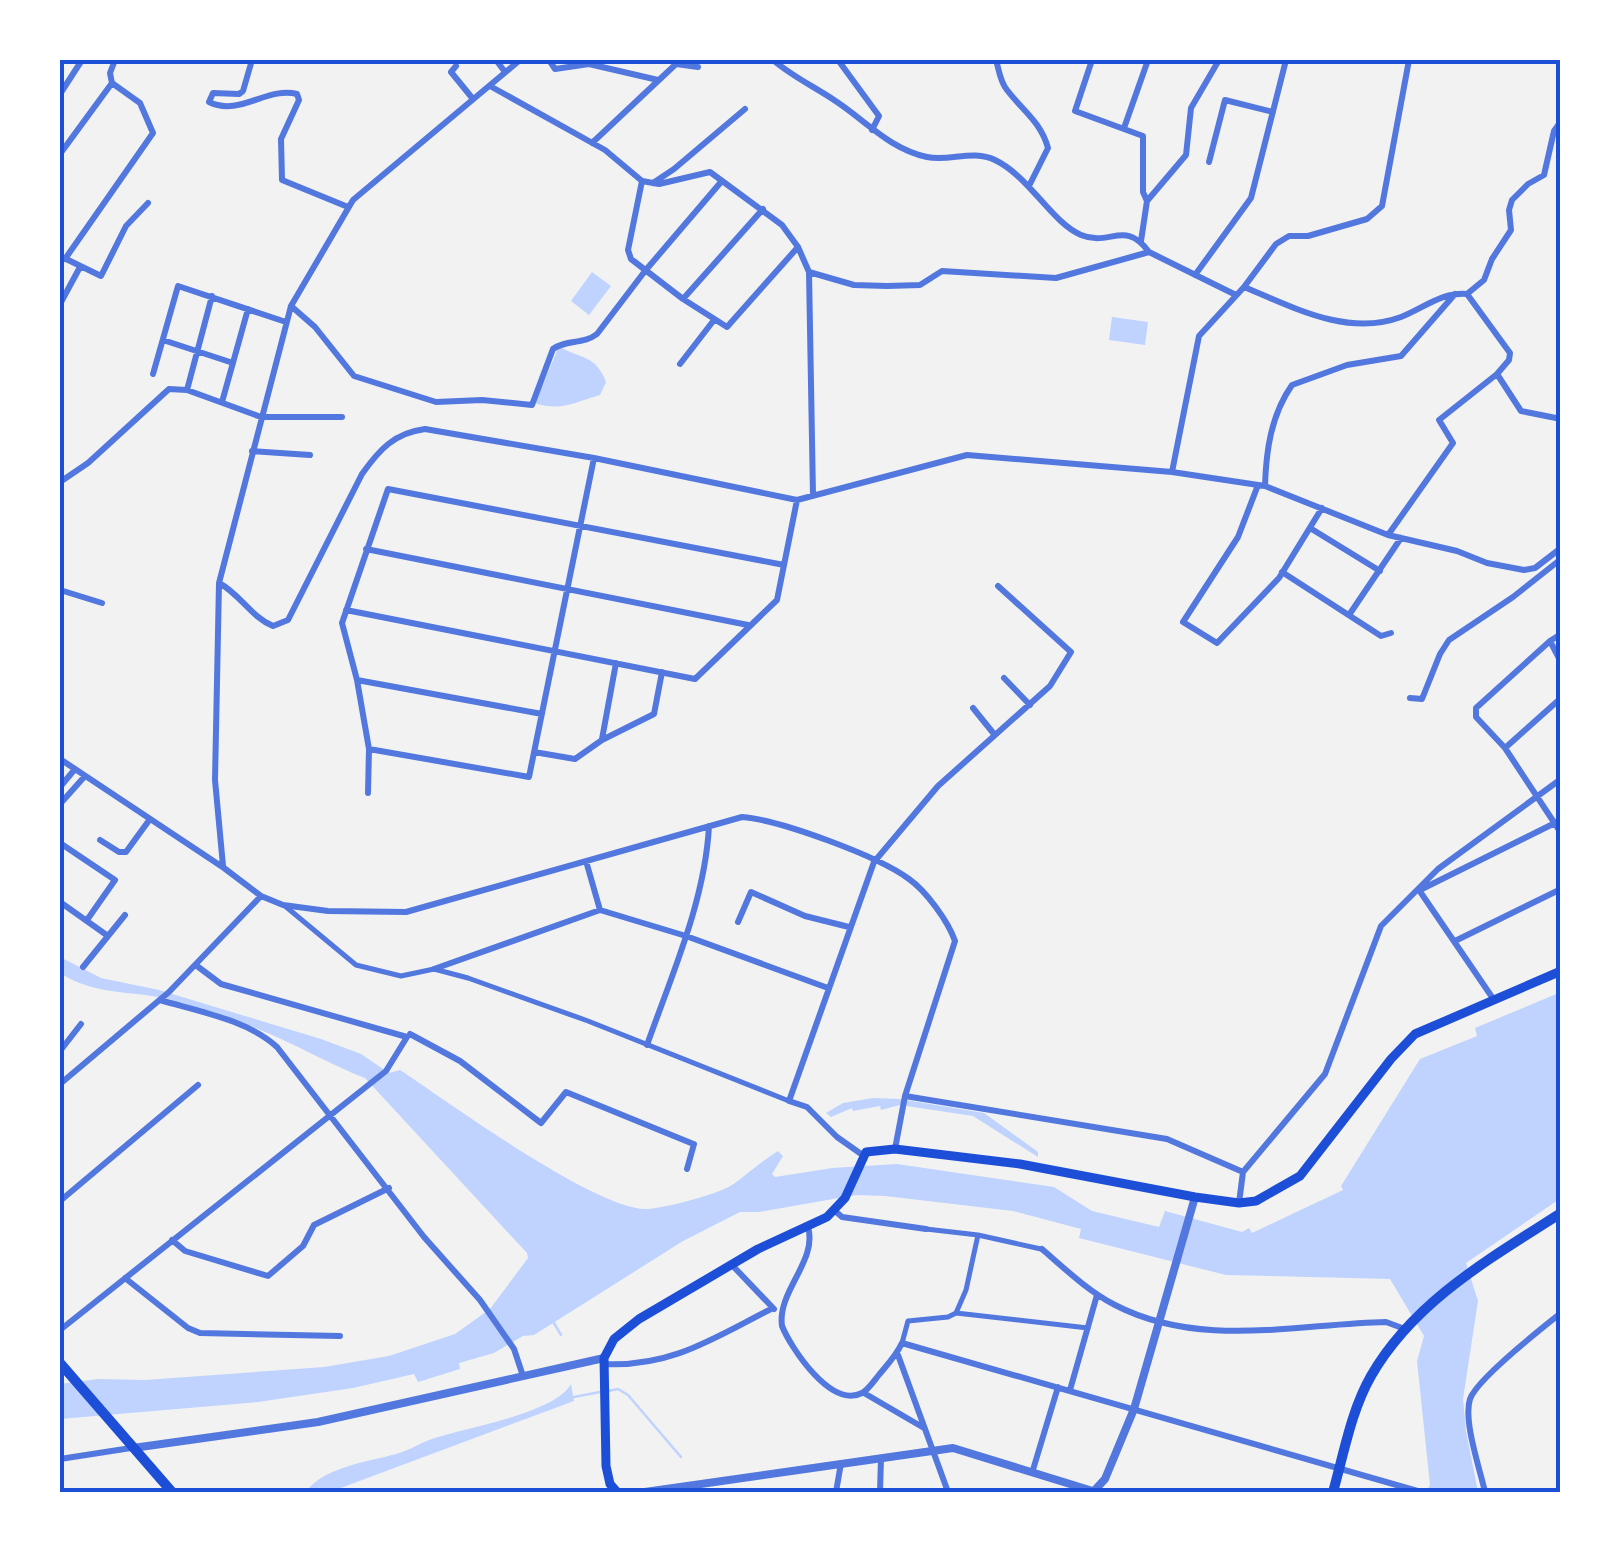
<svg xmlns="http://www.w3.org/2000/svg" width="1621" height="1552" font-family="Montserrat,sans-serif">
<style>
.water{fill:#bfd3fe}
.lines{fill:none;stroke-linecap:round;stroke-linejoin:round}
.stream{stroke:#bfd3fe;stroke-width:2.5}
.pedestrian{stroke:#5277de;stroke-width:5}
.minor{stroke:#5277de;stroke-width:6}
.tertiary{stroke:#5277de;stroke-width:8}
.secondary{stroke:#1d4ed8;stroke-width:9}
.primary{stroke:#1d4ed8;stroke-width:10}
.trunk{stroke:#1d4ed8;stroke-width:10}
.neatline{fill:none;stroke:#1d4ed8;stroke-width:4}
</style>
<rect width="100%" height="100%" fill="#f2f2f2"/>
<path class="water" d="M 592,272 L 611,286 L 589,315 L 571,301 Z
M 1112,317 L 1148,322 L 1145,345 L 1109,340 Z
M 559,346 C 579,359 596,354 606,382 L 600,395 C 575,402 560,412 535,403 Z
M 60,957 L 101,978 L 159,990 L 321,1039 L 361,1054 L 389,1073 L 400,1070 C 447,1101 597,1211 647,1209 C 665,1208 721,1194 735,1183 C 750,1172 762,1161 778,1151 L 783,1156 L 772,1174 L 775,1177 L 832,1168 L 897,1164 L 1054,1187 L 1092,1211 L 1159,1227 L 1165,1211 L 1242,1232 L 1249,1228 L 1252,1233 L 1343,1190 L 1341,1186 L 1420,1059 L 1477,1036 L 1475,1028 L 1561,992 L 1561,1198 L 1466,1263 L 1478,1301 L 1463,1399 L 1466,1431 L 1478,1492 L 1426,1492 L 1430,1485 L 1417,1361 L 1424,1336 L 1390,1279 L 1226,1275 L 1079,1238 L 1081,1229 L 1013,1211 L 885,1196 L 856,1195 L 759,1212 L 740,1212 L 683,1241 L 534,1335 L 523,1336 L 494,1353 L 459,1363 L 460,1369 L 418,1382 L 414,1374 L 353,1388 L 258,1402 L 60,1419 L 60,1384 L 98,1379 L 145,1380 L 324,1367 L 389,1356 L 455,1334 L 490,1309 L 528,1258 L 527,1253 L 365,1078 C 336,1067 310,1052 281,1039 C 249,1024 213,1013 179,1002 C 139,989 98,998 60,973 Z
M 873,1098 L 900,1099 L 984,1113 L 1038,1152 L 1038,1157 L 973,1116 L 900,1105 L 881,1110 L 880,1106 L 853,1111 L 852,1108 L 831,1117 L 826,1113 L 843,1103 Z
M 571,1384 L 574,1401 L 330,1492 L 305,1492 C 327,1466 364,1463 396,1454 C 411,1450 423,1441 438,1437 C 469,1427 555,1413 571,1384 Z"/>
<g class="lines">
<path class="stream" d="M 554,1323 L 561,1335
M 608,1391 L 618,1389 L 628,1395 L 681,1457
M 574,1397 L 600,1392"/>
<path class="pedestrian" d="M 285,906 L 356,965 L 401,976 L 434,969 L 468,978 L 588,1021 L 789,1101
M 926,1229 L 978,1235 L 1041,1249
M 956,1313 L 966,1290 L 978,1235
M 902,1343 L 908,1321 L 948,1317 L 956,1313 L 1088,1328"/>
<path class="minor" d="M 252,60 L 243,91 L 239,94 L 213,93 L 209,102 C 239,117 268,86 297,94 L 299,100 L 281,139 L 282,180 L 348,207
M 496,60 L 505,72
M 549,60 L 555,69 L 589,64 L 658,80
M 773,60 C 793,77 815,87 837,102 C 867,122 890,149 927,157 C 949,162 973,149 995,160 C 1030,177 1051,222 1081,235 C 1110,247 1125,219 1149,252 L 1236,295
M 838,60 L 879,116 L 872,130
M 996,60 C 999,70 1000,82 1007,90 C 1023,111 1041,122 1048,148 L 1030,184
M 1092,60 L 1075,111 L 1143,136 L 1143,192 L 1147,201
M 456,66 L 451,72 L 473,99
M 490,86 L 605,150 L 642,181 L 659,184 L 710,172 L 782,225 L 798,247 L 809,272 L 813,496
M 60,94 L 82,60
M 1124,128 L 1148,60
M 592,143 L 676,64 L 698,67
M 60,154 L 112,83 L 110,73 L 115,60
M 1209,162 L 1225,100 L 1273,112
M 642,181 L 628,250 L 631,259 L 683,299 L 727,327 L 798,247
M 653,183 L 674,169 L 745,109
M 1141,241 L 1147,201 L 1186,155 L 1191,108 L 1219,60
M 60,256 L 101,276 L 126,226 L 148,203
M 65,259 L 153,133 L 140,103 L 112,83
M 809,272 L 854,285 L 887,286 L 920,285 L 942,271 L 1056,278 L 1149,252
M 1195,275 L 1251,198 L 1286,60
M 1244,287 C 1293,307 1347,337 1401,317 C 1424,308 1441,292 1467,294 L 1510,353 L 1509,360 L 1497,374 L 1521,411 L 1561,419
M 1467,294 L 1484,280 L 1492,259 L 1511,230 L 1509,210 L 1512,200 L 1528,184 L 1544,175 L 1554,131 L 1561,121
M 683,299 L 763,209
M 60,304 L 80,267
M 291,306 L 315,327 L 354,376 L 436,402 L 482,400 L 532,405 L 553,349 C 566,339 583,345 597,334 L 645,271 L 721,182
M 163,340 L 233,363
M 680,364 L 714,320
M 153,374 L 178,286 L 286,322
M 187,390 L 212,296
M 222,402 L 248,309
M 252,451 L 310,455
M 1172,472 L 1199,336 L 1244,287 L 1276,244 L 1289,236 L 1308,236 L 1367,219 L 1382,206 L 1409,60
M 60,482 L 88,463 L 169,389 L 187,390 L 261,417 L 342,417
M 1258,485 L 1238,537 L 1183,622 L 1217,643 L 1279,578 L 1322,508
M 1265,486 C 1266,451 1271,415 1292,385 L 1347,365 L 1401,356 L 1455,294
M 1310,528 L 1380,571
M 1388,535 L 1453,443 L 1439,420 L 1497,374
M 366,549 L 748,625
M 1282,572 L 1381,636 L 1391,633
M 219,583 C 240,594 251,617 273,626 L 288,620 L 362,474 C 379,450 394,433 425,429 L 594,458 L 797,500 L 967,455 L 1172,472 L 1265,486 L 1388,535 L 1457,551 L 1487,563 L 1524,570 L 1535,568 L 1561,548
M 60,590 L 102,603
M 346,610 L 695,679 L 777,600 L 797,500
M 1349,615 L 1401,538
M 1561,634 L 1550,641 L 1561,662
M 1550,641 L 1476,708 L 1476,717 L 1505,748 L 1561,833
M 1004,678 L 1030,705
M 357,680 L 542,714
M 1410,698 L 1422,699 L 1440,654 L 1449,640 L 1513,597 L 1561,559
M 973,708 L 994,734
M 602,739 L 616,663
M 1505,748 L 1561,698
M 369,749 L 529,777 L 594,458
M 534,752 L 575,759 L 602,740 L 654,714 L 662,672
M 60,759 L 224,868 L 261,896 L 283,905 L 328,911 L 406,912 L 742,817 C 780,820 878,856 909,879 C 926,891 948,921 955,941 L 905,1096 L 895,1149
M 60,787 L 75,769
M 368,793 L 369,749 L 357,680 L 342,623 L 388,489 L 784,565
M 60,804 L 85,776
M 100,840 L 119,852 L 126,852 L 150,819
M 60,843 L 115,880 L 87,920
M 586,861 L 600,910
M 223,866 L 215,780 L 219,583 L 291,306 L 353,200 L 520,60
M 1419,890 L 1494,1000
M 1420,890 L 1561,820
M 60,902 L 108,936
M 738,922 L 751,892 L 805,916 L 849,927
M 1455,941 L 1561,889
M 83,967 L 125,915
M 434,969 L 600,910 L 686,936 L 828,988
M 160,1000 C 197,1011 248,1020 277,1047 L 424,1237 L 480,1300 L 514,1349 L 523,1376
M 410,1034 L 460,1061 L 541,1123 L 566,1092 L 691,1143 L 694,1144 L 687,1169
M 647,1045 C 672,974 705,901 709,826
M 60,1051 L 81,1024
M 60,1084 L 169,992 L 261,896
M 905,1096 L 1167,1139 L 1243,1172 L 1325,1074 L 1381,926 L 1438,869 L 1561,779
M 864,1156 L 837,1137 L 807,1107 L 789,1101 L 874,862 L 938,786 L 1050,686 L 1071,652 L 998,586
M 60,1201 L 198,1085
M 1239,1203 L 1243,1172
M 834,1210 L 842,1217 L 926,1229
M 808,1227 C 818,1261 777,1291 782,1326 C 791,1348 831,1409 862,1393 C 868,1390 874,1381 878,1376 C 887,1365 896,1356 902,1343 L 1421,1492
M 172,1240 L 185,1251 L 268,1276 L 303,1246 L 314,1225 L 389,1188
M 1042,1249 C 1065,1269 1088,1291 1115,1305 C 1200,1349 1296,1324 1386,1322 L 1405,1329
M 731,1264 L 774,1309
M 125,1278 L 188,1328 L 200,1333 L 340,1336
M 60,1330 L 386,1071 L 407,1037 L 221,984 L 197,966
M 898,1355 L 948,1492
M 605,1364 C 673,1367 715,1337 773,1308
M 1070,1390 L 1097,1295
M 864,1393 L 924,1428
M 60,1459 L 131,1448
M 1032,1473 L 1058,1387
M 836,1492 L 841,1463
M 880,1492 L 881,1458
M 1485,1492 C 1480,1469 1463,1421 1470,1399 C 1477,1379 1542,1328 1561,1313"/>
<path class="tertiary" d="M 133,1448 L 318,1422 L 604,1358
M 1094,1491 L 1105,1479 L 1134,1409 L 1195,1197
M 645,1492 L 953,1448 L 1096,1492"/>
<path class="secondary" d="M 617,1492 L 610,1484 L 606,1466 L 604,1358 L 614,1339 L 639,1319 L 758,1249 L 827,1217 L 845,1198 L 866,1152 L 895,1149 L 1020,1164 L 1195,1197 L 1239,1203 L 1256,1201 L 1300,1176 L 1391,1059 L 1415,1034 L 1561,971"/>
<path class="primary" d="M 1333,1492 C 1344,1453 1351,1411 1371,1376 C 1414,1301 1491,1258 1561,1213"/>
<path class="trunk" d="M 60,1363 L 172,1492"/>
</g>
<rect width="1621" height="1552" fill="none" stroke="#ffffff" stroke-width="125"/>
<rect x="62" y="62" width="1496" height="1428" class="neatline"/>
</svg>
